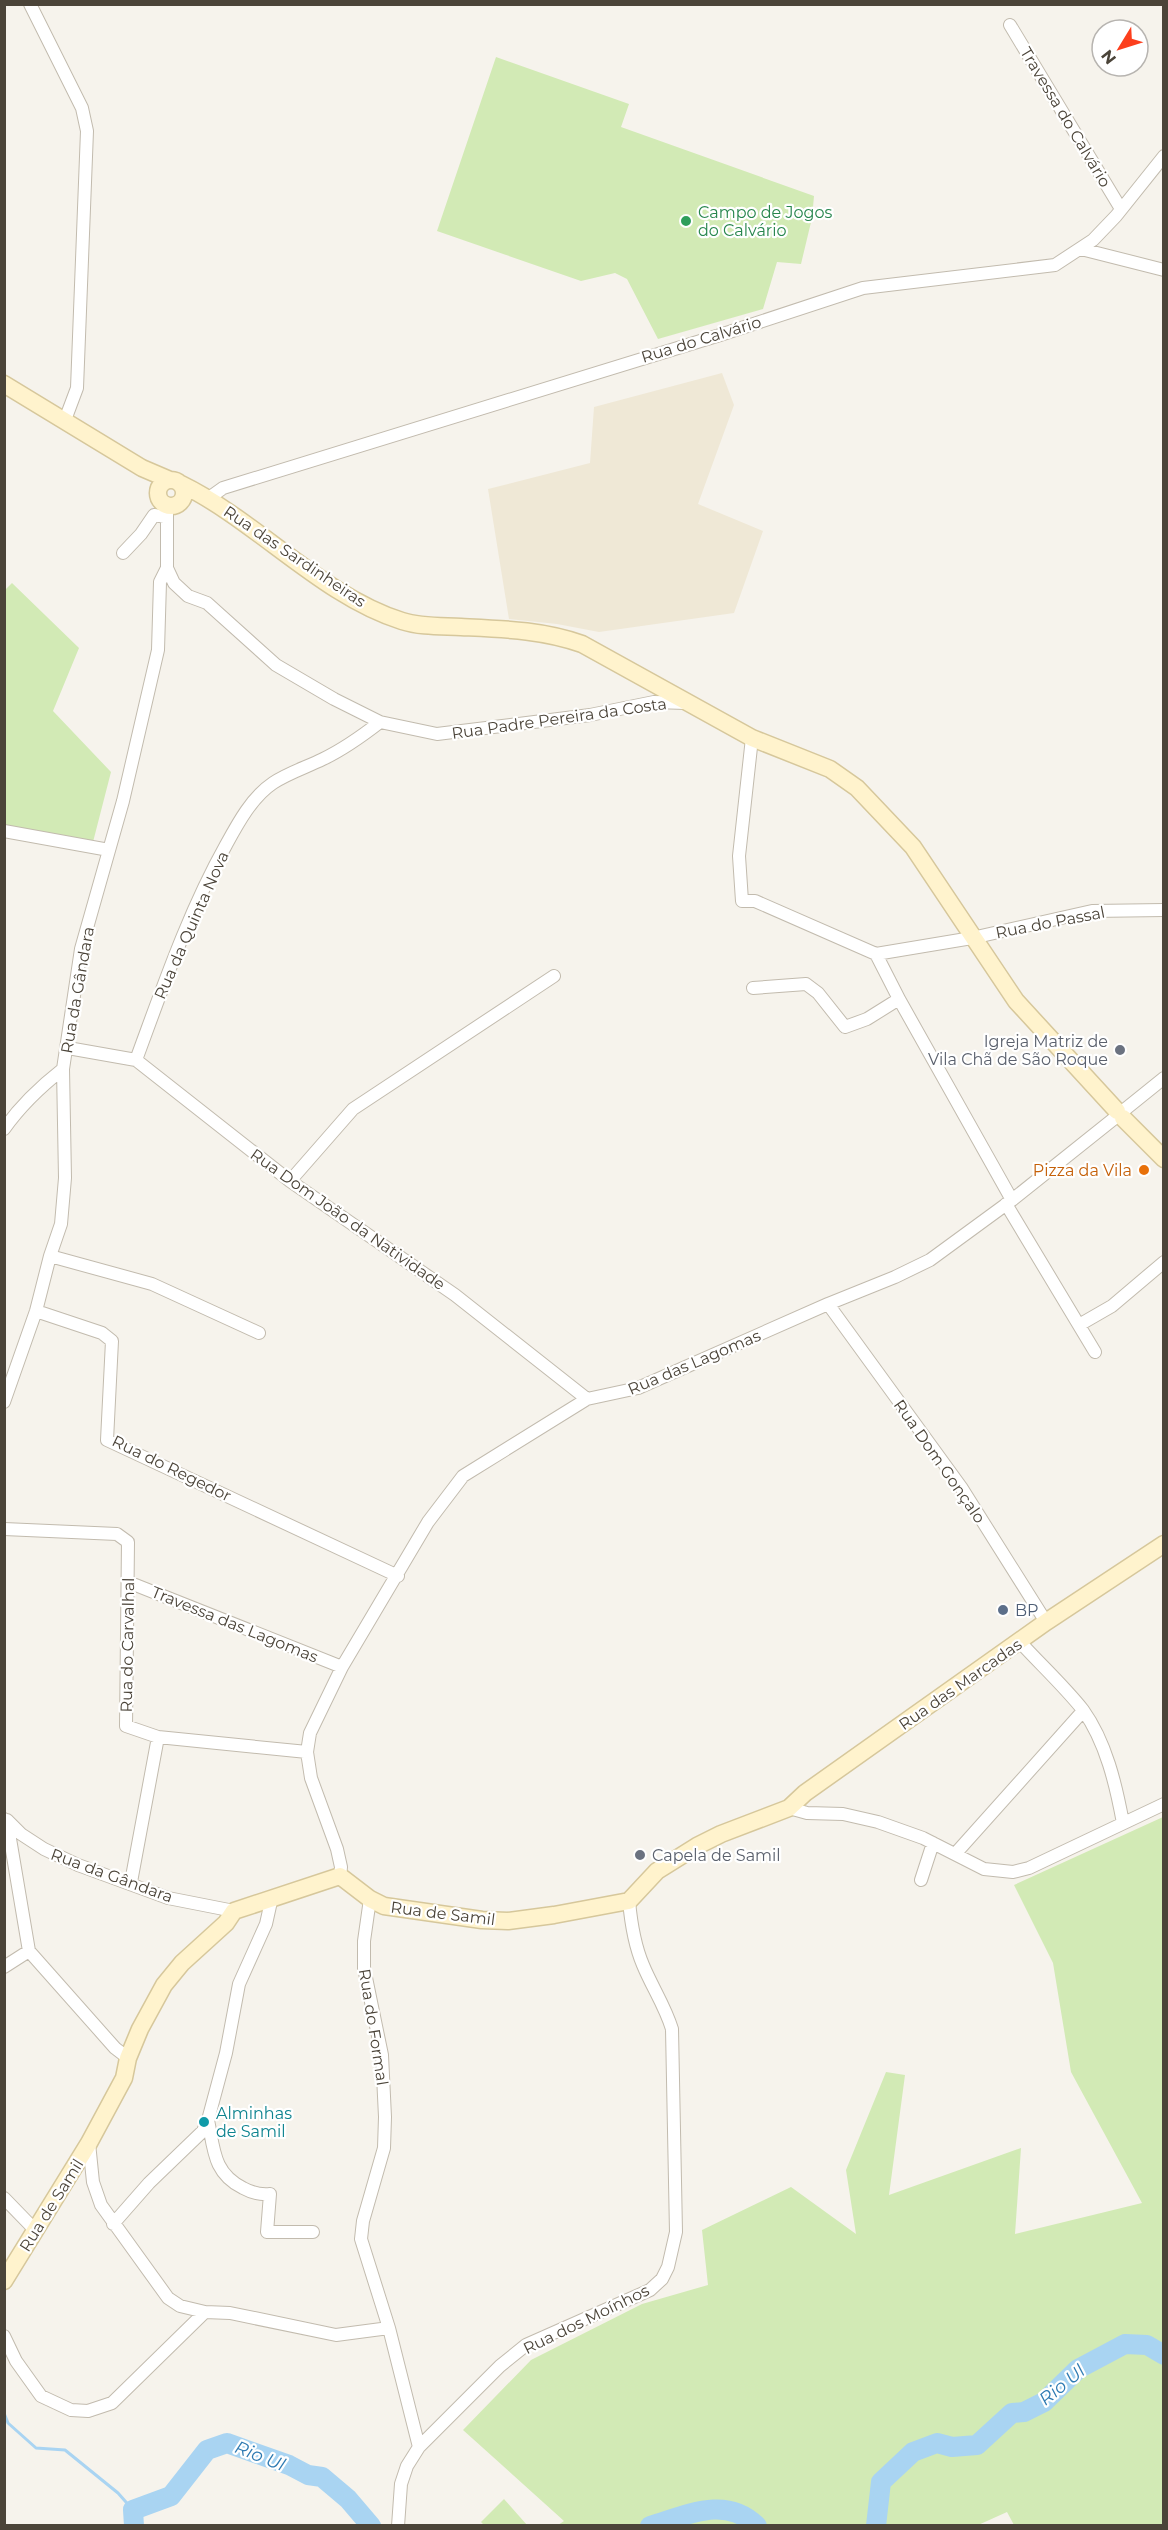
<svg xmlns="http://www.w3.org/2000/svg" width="1168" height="2530" font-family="Montserrat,sans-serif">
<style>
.education{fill:#efe8d6}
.green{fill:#d2eab5}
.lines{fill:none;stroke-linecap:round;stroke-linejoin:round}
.stream{stroke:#a9d4f2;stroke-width:3}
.river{stroke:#a9d4f2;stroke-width:20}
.street-casing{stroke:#c2bbae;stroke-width:14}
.secondary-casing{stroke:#d6c79b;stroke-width:19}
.street{stroke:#fff;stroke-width:12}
.secondary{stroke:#fff3cd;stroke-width:16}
.leisure-dot{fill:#2e9e5b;stroke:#fff;stroke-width:2}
.worship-dot{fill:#6b7280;stroke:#fff;stroke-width:2}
.food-dot{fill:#e8710a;stroke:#fff;stroke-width:2}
.service-dot{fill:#5c6f8a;stroke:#fff;stroke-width:2}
.culture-dot{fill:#0f9aa8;stroke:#fff;stroke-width:2}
.labels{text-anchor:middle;stroke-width:4.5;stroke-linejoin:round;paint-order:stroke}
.street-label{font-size:16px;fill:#4b4439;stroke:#fff}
.leisure-label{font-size:16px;fill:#27864d;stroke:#fff;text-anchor:start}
.worship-label{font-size:16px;fill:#5b616d;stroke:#fff;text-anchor:end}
.food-label{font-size:16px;fill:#c56008;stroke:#fff;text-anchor:end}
.service-label{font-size:16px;fill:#4e5e75;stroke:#fff;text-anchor:start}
.culture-label{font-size:16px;fill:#0d838f;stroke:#fff;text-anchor:start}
.water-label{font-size:18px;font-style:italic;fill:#2e7ab2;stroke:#fff}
</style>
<rect width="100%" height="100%" fill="#f6f3ec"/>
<path class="education" d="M 722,373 L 734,405 L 698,504 L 763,531 L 734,613 L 599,632 L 557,624 L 509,619 L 488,489 L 590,463 L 594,407 Z"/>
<path class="green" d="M 496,57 L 629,104 L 621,127 L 814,196 L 812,218 L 801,264 L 777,262 L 763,309 L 658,339 L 627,279 L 615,273 L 581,281 L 437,231 Z
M 12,583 L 79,648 L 53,711 L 111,772 L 93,842 L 5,826 L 4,591 Z
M 1163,1817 L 1163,2525 L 1014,2525 L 1007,2512 L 976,2526 L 558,2525 L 564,2521 L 463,2430 L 531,2360 L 642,2304 L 708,2285 L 702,2230 L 791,2187 L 856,2234 L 846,2170 L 886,2072 L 905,2075 L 889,2195 L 1021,2148 L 1015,2234 L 1142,2203 L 1071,2072 L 1053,1963 L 1014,1885 Z
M 504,2499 L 527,2525 L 484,2525 L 481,2522 Z"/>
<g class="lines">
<path class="stream" d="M 4,2413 L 8,2423 L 36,2448 L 65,2450 L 118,2493 L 133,2510"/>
<path class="river" d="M 134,2526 L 133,2510 L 171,2496 L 207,2450 L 227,2443 L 289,2465 L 308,2475 L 322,2477 L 348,2499 L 371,2526
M 650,2526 C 687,2515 726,2495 757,2526
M 876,2526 L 881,2482 L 913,2452 L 937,2443 L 952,2447 L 977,2445 L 1012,2413 L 1024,2412 L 1044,2402 L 1078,2369 L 1125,2344 L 1147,2345 L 1164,2355"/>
<g class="street-casing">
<path id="street" d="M 30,4 L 82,108 L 87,131 L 77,388 L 65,420
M 1010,25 L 1121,209
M 1081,249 L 1164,270
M 209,498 L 223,488 L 720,335 L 863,288 L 1055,265 L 1093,240 L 1116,216 L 1164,156
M 123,553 L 141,534 L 154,515 L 166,517
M 167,568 L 174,583 L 188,596 L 207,603 L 276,665 L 334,699 L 380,722 L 437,734 L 590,715 L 654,702 L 686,703
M 752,738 L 739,856 L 742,901 L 755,901 L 876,954
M 4,831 L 109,850
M 753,988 L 806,984 L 818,993 L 845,1027 L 867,1019 L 899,999 L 876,954 L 972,938 L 1092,911 L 1164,910
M 899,999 L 1012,1200
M 68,1048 L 136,1060 L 290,1181 L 455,1295 L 587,1399
M 136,1060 C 163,987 188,913 226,845 C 238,823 252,797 273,783 C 288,773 307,767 323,759 C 344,749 362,736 380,722
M 1123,1111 L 1164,1078
M 4,1129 C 21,1105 40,1087 63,1069
M 290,1181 L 353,1109 L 554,976
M 1006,1204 L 1095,1352
M 50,1256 L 152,1284 L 259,1333
M 828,1304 L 961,1487 L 1046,1622
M 36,1311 L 102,1333 L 112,1341 L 107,1440 L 398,1576
M 1079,1325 L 1112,1306 L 1164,1262
M 4,1402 L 36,1311 L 50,1256 L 61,1224 L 65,1178 L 63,1069 L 81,949 L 123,801 L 158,650 L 160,582 L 167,568 L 167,506
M 4,1529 L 117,1534 L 128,1542 L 126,1726 L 158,1737 L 307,1752
M 128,1582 L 342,1667
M 1020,1642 C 1040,1664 1064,1686 1083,1710 C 1106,1742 1116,1785 1123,1823
M 789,1808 L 807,1813 L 843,1814 L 878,1822 L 923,1838 L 984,1869 L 1013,1872 L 1029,1868 L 1164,1804
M 4,1819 L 7,1821 L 29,1951 L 115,2048 L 128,2058
M 7,1820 L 21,1834 L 44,1849 L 78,1865 L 168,1898 L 234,1911
M 956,1853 L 1083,1711
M 340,1876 L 341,1867 L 337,1849 L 311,1778 L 307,1752 L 310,1733 L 342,1667 L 428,1522 L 463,1476 L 587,1399 L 638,1388 L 828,1304 L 895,1277 L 930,1260 L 1012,1200 L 1116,1117
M 921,1880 L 933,1843
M 131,1882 L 158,1737
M 370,1899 L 364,1941 L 364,1968 L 382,2055 L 385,2117 L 384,2148 L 363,2221 L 361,2239 L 389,2328
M 4,1967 L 29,1951
M 208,2120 C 214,2149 213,2173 243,2188 C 252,2193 260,2195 270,2194 L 267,2232 L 313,2232
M 4,2198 L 36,2231
M 113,2224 L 149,2183 L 203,2131 L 208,2120 L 226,2053 L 239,1984 L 266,1924 L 272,1897
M 205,2312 L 230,2313 L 336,2335 L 389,2328 L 419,2447
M 4,2336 L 16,2361 L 41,2396 L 71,2410 L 88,2411 L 112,2403 L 205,2312 L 180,2306 L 168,2298 L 101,2205 L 93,2182 L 89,2143
M 398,2526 L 401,2484 L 407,2466 L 419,2447 L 500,2366 L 526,2345 L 650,2290 L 662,2279 L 668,2267 L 676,2232 L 672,2029 C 665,2006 652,1987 643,1965 C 634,1944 631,1923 629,1901"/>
</g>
<g class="secondary-casing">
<path id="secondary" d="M 4,384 L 142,468 L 170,480
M158 493a13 13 0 1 1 26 0a13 13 0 1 1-26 0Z
M 181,484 C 257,521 322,596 402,621 C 421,627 441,626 461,627 C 503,629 543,630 582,644 L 752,738 L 830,769 L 857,788 L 913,847 L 1016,1001 L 1117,1111
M 1123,1118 L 1164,1159
M 4,2281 L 89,2143 L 124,2078 L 128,2058 L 140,2029 L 164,1985 L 182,1963 L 226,1923 L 234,1911 L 340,1876 L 370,1899 L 384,1906 L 482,1920 L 508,1921 L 554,1915 L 629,1901 L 657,1871 L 697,1846 L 721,1834 L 789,1808 L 805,1793 L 1046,1622 L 1164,1544"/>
</g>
<use href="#street" class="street"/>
<use href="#secondary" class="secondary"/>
</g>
<circle class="leisure-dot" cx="686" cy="221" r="6"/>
<g class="worship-dot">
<circle cx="1120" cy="1050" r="6"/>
<circle cx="640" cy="1855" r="6"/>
</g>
<circle class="food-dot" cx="1144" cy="1170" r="6"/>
<circle class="service-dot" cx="1003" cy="1610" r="6"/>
<circle class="culture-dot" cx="204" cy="2122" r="6"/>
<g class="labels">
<g class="street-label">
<text transform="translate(1066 117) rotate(59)" y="6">Travessa do Calvário</text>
<text transform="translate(701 339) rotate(-17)" y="6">Rua do Calvário</text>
<text transform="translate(295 556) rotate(34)" y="6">Rua das Sardinheiras</text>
<text transform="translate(559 718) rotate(-8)" y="6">Rua Padre Pereira da Costa</text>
<text transform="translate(1050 922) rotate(-11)" y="6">Rua do Passal</text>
<text transform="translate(191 925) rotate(-66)" y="6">Rua da Quinta Nova</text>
<text transform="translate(77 990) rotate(-80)" y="6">Rua da Gândara</text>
<text transform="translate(348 1219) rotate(35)" y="6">Rua Dom João da Natividade</text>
<text transform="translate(694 1362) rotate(-23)" y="6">Rua das Lagomas</text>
<text transform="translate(940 1461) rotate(55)" y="6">Rua Dom Gonçalo</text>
<text transform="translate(172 1468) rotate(26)" y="6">Rua do Regedor</text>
<text transform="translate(235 1624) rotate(22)" y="6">Travessa das Lagomas</text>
<text transform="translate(127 1645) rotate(-89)" y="6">Rua do Carvalhal</text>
<text transform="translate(960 1684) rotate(-35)" y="6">Rua das Marcadas</text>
<text transform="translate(112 1875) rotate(20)" y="6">Rua da Gândara</text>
<text transform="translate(443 1913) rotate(7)" y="6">Rua de Samil</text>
<text transform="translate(374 2027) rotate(81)" y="6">Rua do Formal</text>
<text transform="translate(51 2205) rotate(-58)" y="6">Rua de Samil</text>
<text transform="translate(586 2319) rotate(-26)" y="6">Rua dos Moínhos</text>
</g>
<g class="leisure-label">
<text x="698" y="218">Campo de Jogos<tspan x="698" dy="18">do Calvário</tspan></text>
</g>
<g class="worship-label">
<text x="1108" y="1047">Igreja Matriz de<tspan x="1108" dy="18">Vila Chã de São Roque</tspan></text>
<text x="652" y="1861" text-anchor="start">Capela de Samil</text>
</g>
<g class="food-label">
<text x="1132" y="1176">Pizza da Vila</text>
</g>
<g class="service-label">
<text x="1015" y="1616">BP</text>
</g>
<g class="culture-label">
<text x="216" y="2119">Alminhas<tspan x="216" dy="18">de Samil</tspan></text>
</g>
<g class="water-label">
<text transform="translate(1062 2385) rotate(-39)" y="6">Rio Ul</text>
<text transform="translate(260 2456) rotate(22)" y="6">Rio Ul</text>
</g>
</g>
<rect width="1168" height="2530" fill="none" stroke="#4b4439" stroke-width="12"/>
<g transform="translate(1120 48) rotate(232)"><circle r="28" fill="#ffffff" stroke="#b7b4b0" stroke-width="1.5"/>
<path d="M0-4.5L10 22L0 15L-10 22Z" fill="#fc3f1d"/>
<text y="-9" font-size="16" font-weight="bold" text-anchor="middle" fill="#4b4439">N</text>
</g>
</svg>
